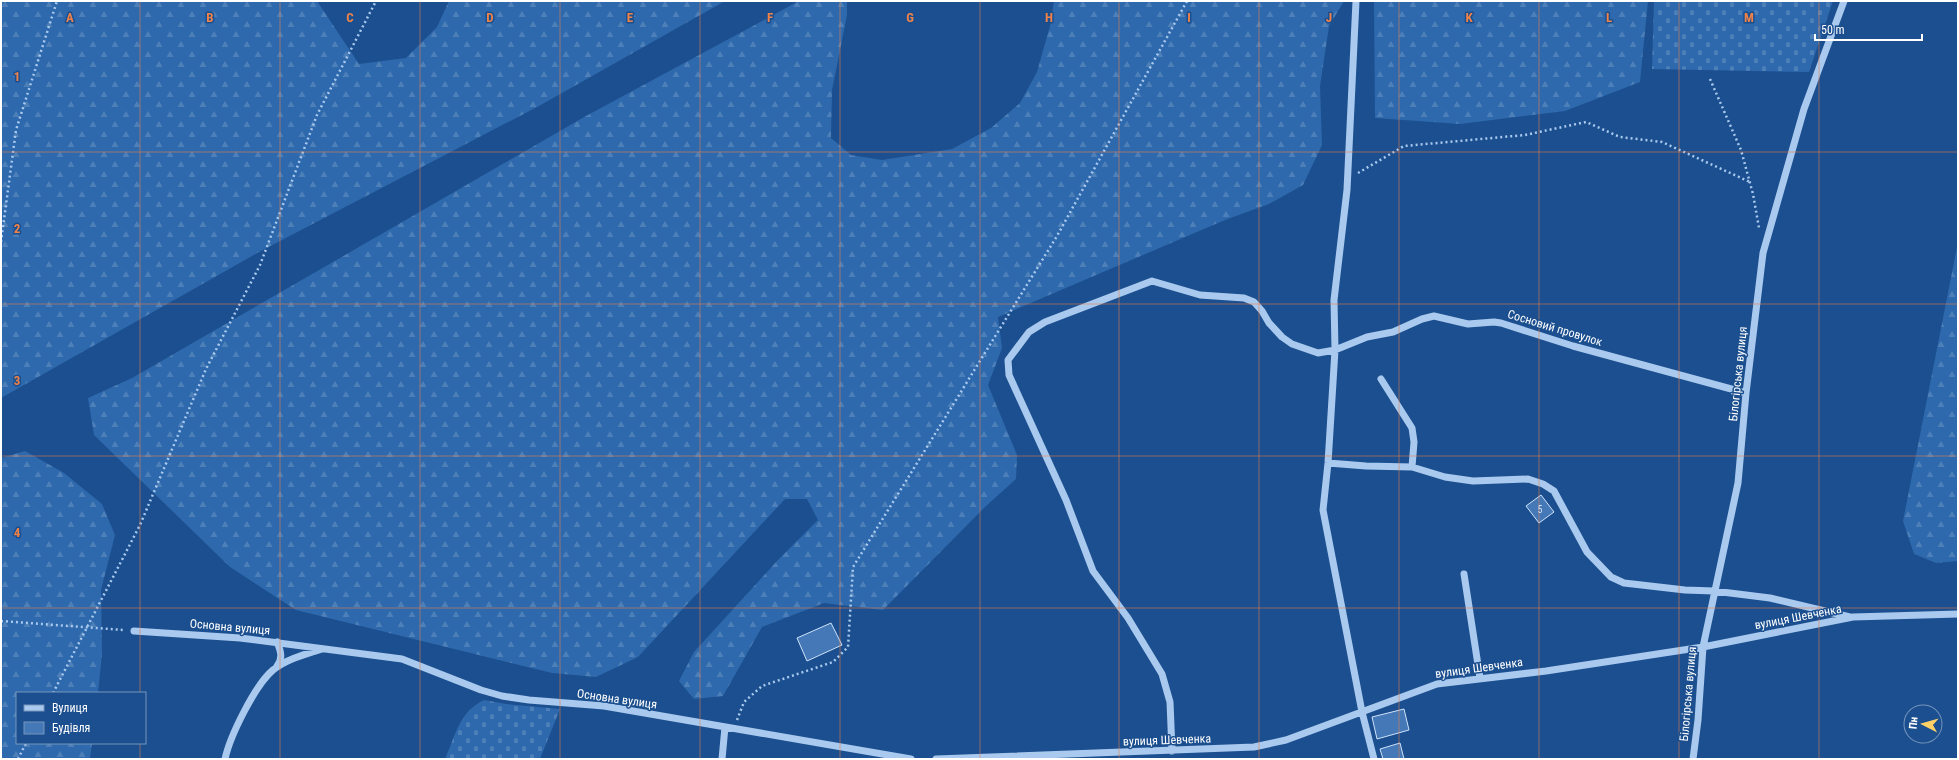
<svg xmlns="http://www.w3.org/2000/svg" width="1959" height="760" font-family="'Roboto Condensed',sans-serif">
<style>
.forest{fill:url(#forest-firs)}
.cemetery{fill:url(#cemetery-stones)}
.building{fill:#4478b7;stroke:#cfe3fa}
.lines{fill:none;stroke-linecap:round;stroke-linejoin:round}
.path{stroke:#a9c9ee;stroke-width:2.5;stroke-dasharray:2 3;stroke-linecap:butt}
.minor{stroke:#a9c9ee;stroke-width:7}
.grid{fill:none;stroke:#ee8249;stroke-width:1;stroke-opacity:0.55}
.labels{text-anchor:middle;stroke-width:3;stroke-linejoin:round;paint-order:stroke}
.number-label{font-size:10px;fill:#d0dded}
.street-label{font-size:12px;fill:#fff;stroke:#1b4f8f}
.grid-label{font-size:13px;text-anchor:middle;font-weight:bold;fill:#ee8249;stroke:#1b4f8f;stroke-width:3;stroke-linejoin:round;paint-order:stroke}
</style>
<defs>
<pattern id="forest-firs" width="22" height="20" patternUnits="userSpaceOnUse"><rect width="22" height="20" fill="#2e69ad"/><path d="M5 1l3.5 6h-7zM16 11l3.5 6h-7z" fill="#4d80b9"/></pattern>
<pattern id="cemetery-stones" width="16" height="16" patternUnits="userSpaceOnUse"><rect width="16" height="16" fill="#2e69ad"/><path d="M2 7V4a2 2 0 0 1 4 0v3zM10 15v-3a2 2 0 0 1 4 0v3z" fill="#4d80b9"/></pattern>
</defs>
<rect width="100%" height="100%" fill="#1b4f8f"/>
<path class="forest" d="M 1,1 L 317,1 L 359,64 L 406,58 L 437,27 L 449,1 L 725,1 L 539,106 L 259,252 L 1,398 Z
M 799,1 L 847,1 L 847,15 L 832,90 L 831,138 L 851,155 L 882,160 L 952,149 L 991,128 L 1020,103 L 1037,72 L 1050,26 L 1054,1 L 1344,1 L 1329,26 L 1320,86 L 1322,145 L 1303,185 L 1269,204 L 1225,220 L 998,317 L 1002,348 L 988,385 L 1017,455 L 1016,479 L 986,506 L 883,610 L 824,603 L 762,627 L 723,696 L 694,699 L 679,681 L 694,652 L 777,561 L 818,520 L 807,499 L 785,499 L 638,657 L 596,677 L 552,673 L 296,610 L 230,567 L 94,435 L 88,398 L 132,378 L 586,116 Z
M 1374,1 L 1648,1 L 1640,82 L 1565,111 L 1460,124 L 1375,118 Z
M 1958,242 L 1958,561 L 1936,563 L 1914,554 L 1903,521 Z
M 25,451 L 64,473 L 102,504 L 115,535 L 101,590 L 102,654 L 98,693 L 17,693 L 17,743 L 92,743 L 90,759 L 1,759 L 1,458 Z"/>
<path class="cemetery" d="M 1654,1 L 1833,1 L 1809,72 L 1652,69 Z
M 484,700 L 506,704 L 560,709 L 540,759 L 445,759 C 456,735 458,713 484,700 Z"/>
<path class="building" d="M 1541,495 L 1554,512 L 1539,523 L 1526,506 Z
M 831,623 L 842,645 L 807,661 L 797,638 Z
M 1404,709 L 1409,730 L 1377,739 L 1372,717 Z
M 1400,743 L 1404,759 L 1383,759 L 1380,749 Z"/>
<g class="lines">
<path class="path" d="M 1710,79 L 1741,150 L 1753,194 L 1759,228
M 1358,173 L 1404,146 L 1525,135 L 1586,122 L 1620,137 L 1662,142 L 1750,182
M 1,242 L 16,130 L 57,1
M 1,621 L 124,630
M 53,693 L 140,525 L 206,369 L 260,265 L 317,115 L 376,1
M 737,720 L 744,702 L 762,686 L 833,662 L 848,647 L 853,567 L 1057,236 L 1187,1
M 18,759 L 26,743"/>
<path class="minor" d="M 1356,1 L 1347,190 L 1334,300 L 1335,350 L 1328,463 L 1323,510 L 1362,712 L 1374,759
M 1381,379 L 1412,428 L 1414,442 L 1412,467
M 1328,463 L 1366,466 L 1412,467 L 1445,477 L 1473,481 L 1528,479 L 1543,484 L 1554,491 L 1587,552 L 1611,577 L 1624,583 L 1685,590 L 1714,591 L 1770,598 L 1850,617
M 1464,574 L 1480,678
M 134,631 L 240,638 L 402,659 L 481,690 L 502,696 L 529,700 L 604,706 L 911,759
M 277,666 C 283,659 281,651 277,642
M 1172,751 L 1170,702 L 1162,674 L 1128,618 L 1093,571 L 1066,500 L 1009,375 L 1008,360 L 1029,332 L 1045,322 L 1152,281 L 1200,295 L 1244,298 L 1254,302 L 1262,311 L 1269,323 L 1282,337 L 1292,344 L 1318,353 L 1335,350 L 1367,337 L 1393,332 L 1422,319 L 1434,316 L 1468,324 L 1494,322 L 1501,323 L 1573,346 L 1746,393
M 225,759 C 230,736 255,685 273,670 C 287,659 306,654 322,649
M 722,759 L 725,727
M 936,759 L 1254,747 L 1286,740 L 1437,684 L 1546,671 L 1703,647 L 1853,617 L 1958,614
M 1693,759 L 1698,720 L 1703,647 L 1738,483 L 1746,393 L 1763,253 L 1804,109 L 1844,1"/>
</g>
<path class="grid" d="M 140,1 L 140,693M 280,1 L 280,759M 420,1 L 420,759M 560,1 L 560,759M 700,1 L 700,759M 840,1 L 840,759M 980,1 L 980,759M 1119,1 L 1119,759M 1259,1 L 1259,759M 1399,1 L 1399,759M 1539,1 L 1539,759M 1679,1 L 1679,759M 1819,1 L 1819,759M 1,152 L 1958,152M 1,304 L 1958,304M 1,456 L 1958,456M 1,608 L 1958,608M 140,743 L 140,759"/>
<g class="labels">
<g class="number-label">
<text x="1540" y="513">5</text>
</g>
<g class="street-label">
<text transform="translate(1555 328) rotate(17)" y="4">Сосновий провулок</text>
<text transform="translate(1738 374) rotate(-84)" y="4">Білогірська вулиця</text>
<text transform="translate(1798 617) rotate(-11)" y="4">вулиця Шевченка</text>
<text transform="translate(230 627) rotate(5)" y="4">Основна вулиця</text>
<text transform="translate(1479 668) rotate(-8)" y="4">вулиця Шевченка</text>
<text transform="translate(1688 694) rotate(-85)" y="4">Білогірська вулиця</text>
<text transform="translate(617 699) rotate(8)" y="4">Основна вулиця</text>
<text transform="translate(1167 740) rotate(-2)" y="4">вулиця Шевченка</text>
</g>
</g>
<g class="grid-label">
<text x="70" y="22">A</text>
<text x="210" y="22">B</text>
<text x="350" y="22">C</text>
<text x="490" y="22">D</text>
<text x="630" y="22">E</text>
<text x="770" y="22">F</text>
<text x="910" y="22">G</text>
<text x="1049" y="22">H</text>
<text x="1189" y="22">I</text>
<text x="1329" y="22">J</text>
<text x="1469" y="22">K</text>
<text x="1609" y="22">L</text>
<text x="1749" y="22">M</text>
<text x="17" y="81">1</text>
<text x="17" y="233">2</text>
<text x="17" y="385">3</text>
<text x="17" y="537">4</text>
</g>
<rect width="1959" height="760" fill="none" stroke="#ffffff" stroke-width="4"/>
<rect x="16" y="692" width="130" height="52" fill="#1b4f8f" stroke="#7695bc"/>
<rect x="24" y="705" width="20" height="6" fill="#a9c9ee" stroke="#7695bc"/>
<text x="52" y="712" font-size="12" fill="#ffffff">Вулиця</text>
<rect x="24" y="722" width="20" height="12" fill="#4478b7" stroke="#7695bc"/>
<text x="52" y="732" font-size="12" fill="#ffffff">Будівля</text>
<g transform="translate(1923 724) rotate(276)"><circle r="19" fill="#1b4f8f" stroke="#7695bc"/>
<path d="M0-3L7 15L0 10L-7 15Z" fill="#ffd166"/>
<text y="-6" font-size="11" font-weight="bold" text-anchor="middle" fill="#ffffff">Пн</text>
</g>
<path d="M1815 34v6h107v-6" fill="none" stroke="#ffffff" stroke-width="2"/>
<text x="1821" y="34" font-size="12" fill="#ffffff" stroke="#1b4f8f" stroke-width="3" paint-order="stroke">50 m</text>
</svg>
